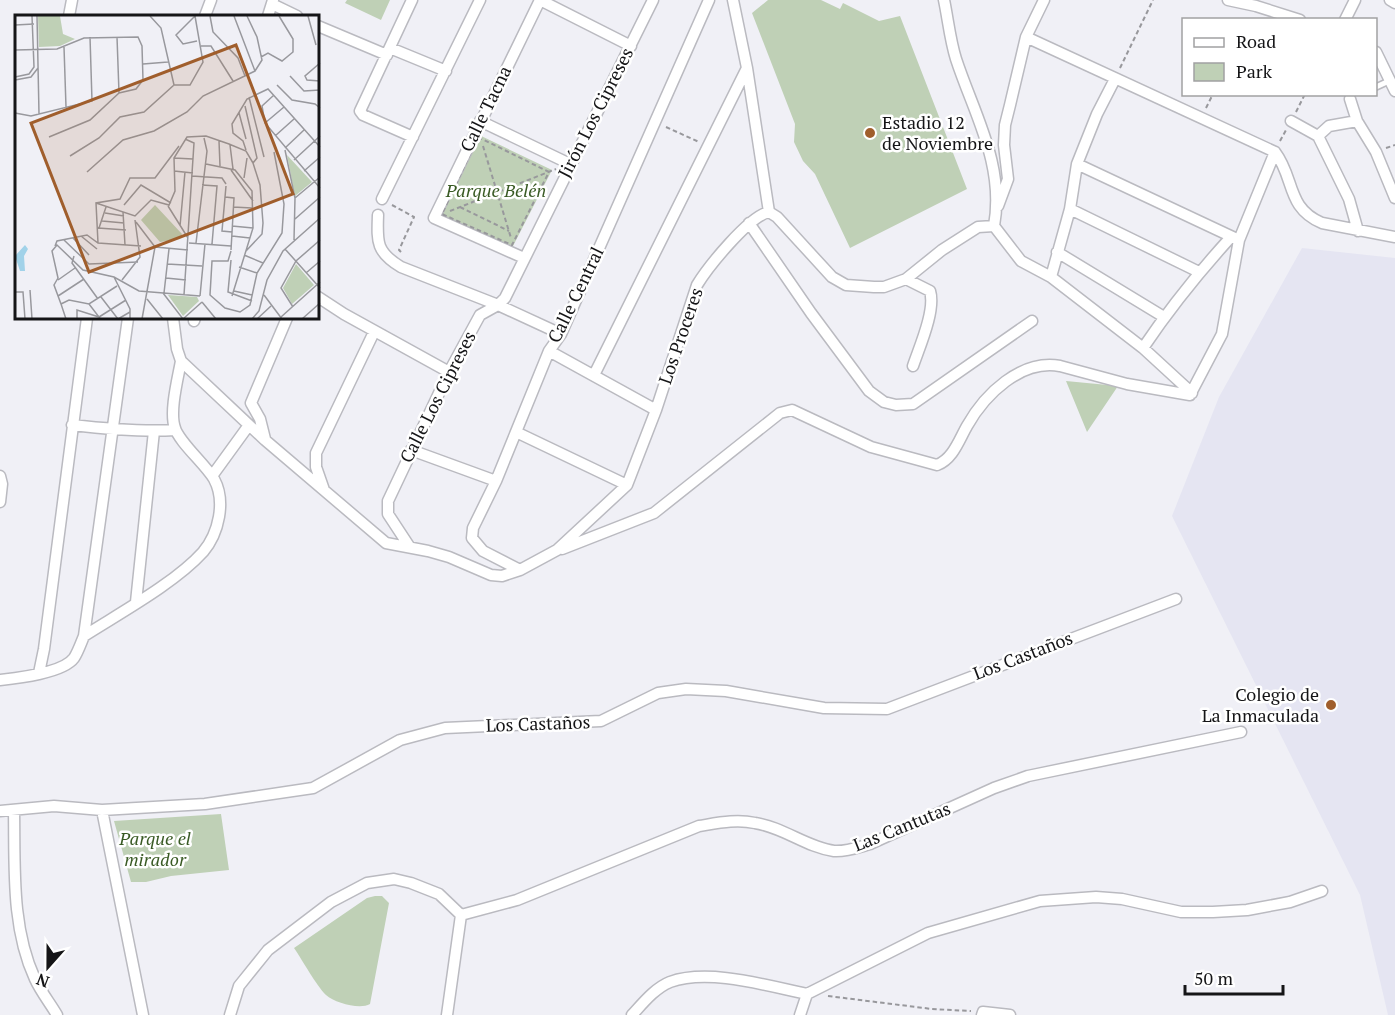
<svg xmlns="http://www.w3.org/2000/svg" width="1395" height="1015" font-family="'PT Serif',serif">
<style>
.built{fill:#e5e5f2}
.green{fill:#bfd0b6}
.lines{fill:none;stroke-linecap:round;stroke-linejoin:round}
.service-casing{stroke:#babac0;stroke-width:8}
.minor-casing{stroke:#babac0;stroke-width:13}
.path{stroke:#98989c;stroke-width:2;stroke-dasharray:4.5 3;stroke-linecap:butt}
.service{stroke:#fff;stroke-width:5}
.minor{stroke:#fff;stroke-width:10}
.poi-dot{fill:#a05e2c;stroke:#fff;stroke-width:2}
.labels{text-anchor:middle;stroke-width:5;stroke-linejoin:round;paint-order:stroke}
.street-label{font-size:18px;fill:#151517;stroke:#fff}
.poi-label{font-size:18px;fill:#151517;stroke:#fff;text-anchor:start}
.park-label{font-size:18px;font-style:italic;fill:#395a24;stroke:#fff}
.inset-road{fill:none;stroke:#98989d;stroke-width:1.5}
.view{fill:#a05e2c;fill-opacity:0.15;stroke:#a05e2c;stroke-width:3}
.inset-edge{fill:none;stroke:#151517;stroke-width:3}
</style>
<rect width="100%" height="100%" fill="#f0f0f6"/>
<path class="built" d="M 1302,248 L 1395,258 L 1395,1015 L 1388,1015 L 1360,895 L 1172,516 L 1219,397 Z"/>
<path class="green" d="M 347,0 L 390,0 L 381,20 L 345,3 Z
M 768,0 L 821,0 L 840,9 L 843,3 L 879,21 L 900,16 L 967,189 L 850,248 L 815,174 L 803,161 L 794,142 L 795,124 L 752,13 Z
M 477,134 L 552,170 L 512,248 L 440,215 Z
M 1066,381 L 1118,386 L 1087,432 Z
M 221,814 L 229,870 L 171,876 L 146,882 L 131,882 L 114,821 Z
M 375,896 L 382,896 L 389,903 L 370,1004 C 360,1010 335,1003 326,995 C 316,985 303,961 294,948 L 367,898 Z"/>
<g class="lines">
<g class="service-casing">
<path id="service" d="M 1376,87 L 1389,81"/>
</g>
<g class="minor-casing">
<path id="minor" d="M 412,0 L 360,111 L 363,115 L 413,137
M 540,0 L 631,46
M 733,0 L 747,68 L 769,212
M 944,0 C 948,19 950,40 956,59 C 974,114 1005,165 994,226
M 1228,0 L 1256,6 L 1300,20
M 1390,0 L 1395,3
M 272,4 L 297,16
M 69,16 L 72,0
M 205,16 L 211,0
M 268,16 L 273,0
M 1345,20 L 1355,0
M 318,26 L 387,55
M 1026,37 L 1275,152 C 1295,178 1286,208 1322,223 L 1395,237
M 390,48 L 446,71
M 1376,52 L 1395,91
M 1350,99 L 1357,121 L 1376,152 L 1395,198
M 480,121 L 570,164
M 1291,121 L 1318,136 L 1349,199 L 1358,231
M 1318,136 L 1329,126 L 1357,121
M 1077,164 L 1239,240
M 382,199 L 480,0
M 998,206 L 1008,179 L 1004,145 L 1005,125 L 1010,105 L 1026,37 L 1044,0
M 1070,209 L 1199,272
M 378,215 C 377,242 376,252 401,267 L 498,305 L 561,334
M 749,223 L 811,313 L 869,391 L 884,402 L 896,405 L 913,404 L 1032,321
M 1057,252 L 1164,317
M 524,258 L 434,218 L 540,0
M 1051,277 L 1070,209 L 1077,164 L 1097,114 L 1115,79
M 906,279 L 930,291 C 936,310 919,348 913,366
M 318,297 L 344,314 L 449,372
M 173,318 L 177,349 L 181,361 L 265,440 L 386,543 L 428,551 L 449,557 L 491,575 L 502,576 L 520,570 L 557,550 L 627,485 L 656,410 L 697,285 C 708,267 749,216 769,212 L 777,217 L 832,277 L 846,285 L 874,287 L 884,287 L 906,279 L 942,250 L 978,227 L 994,226 L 1021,261 L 1051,277 L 1143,348 L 1192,393
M 194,321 L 195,318
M 1143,348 C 1170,308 1199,272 1231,237
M 549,351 L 656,410
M 594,375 L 747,68
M 72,425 C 107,429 140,432 175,430
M 516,432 L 627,485
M 265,439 L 260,419 L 251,403 L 287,318
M 411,450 L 496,481
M 0,476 L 2,484 L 0,502
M 212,476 L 249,425
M 324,490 L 316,467 L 316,453 L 374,332
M 409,546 L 388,514 L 388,501 L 449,372 L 480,315 L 498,305 L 505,298 L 653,0
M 562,549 L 654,513 L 780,413 L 792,410 L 871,447 L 937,465 C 953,459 959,440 967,426 C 985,394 1021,359 1060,366 L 1127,384 L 1190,395 L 1222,334 L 1239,240 L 1275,152
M 520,570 L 483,551 L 472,538 L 473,528 L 496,481 L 549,351 L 561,334 L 709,0
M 136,602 L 154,431
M 84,636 C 120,613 175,583 203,552 C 219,533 226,501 214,479 C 205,464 179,442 175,428 C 169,412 178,378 181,361
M 39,673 L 44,649 L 87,318
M 0,680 C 18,678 63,673 74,658 C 78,652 81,643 84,636 L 128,318
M 14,810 C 15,867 11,927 35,979 C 41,992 50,1003 57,1015
M 102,810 L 143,1015
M 0,811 L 54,806 L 102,810 L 205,804 L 313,788 L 400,740 L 445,728 L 601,721 L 658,693 L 686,689 L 726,691 L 824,708 L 887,709 L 1176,599
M 461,915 L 517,900 L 699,826 C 718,823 736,819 755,823 C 783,827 806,847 834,851 C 846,852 859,847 870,844 L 994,788 L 1028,776 L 1241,732
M 807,994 L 928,933 L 1040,901 L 1096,897 L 1122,899 L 1181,912 L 1213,912 L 1247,910 L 1290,902 L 1322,891
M 230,1015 L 239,986 L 268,950 L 331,902 L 367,883 L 394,879 L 411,883 L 439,894 L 461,915
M 447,1015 L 461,915
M 632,1015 C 643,1003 655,988 670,982 C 709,968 768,986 807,994
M 800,1015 L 807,994
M 982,1015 L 983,1012 L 1010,1015"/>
</g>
<path class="path" d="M 1120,68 L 1153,0
M 1206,108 L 1213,94
M 1296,112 L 1305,94
M 666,127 L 699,142
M 478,137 L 549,172 L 512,245 L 442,214 Z
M 1280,141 L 1286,130
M 483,146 L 511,238
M 1386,148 L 1395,145
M 392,205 L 414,217 L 399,250 L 401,252
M 460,207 L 509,231
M 450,211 L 556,169
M 828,996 L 932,1009 L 971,1011"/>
<use href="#service" class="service"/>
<use href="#minor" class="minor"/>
</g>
<g class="poi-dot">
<circle cx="870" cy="133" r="6"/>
<circle cx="1331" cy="705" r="6"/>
</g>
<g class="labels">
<g class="street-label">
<text transform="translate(486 109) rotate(-64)" y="6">Calle Tacna</text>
<text transform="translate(596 113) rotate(-63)" y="6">Jirón Los Cipreses</text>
<text transform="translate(576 295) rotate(-64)" y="6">Calle Central</text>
<text transform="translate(681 336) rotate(-71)" y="6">Los Proceres</text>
<text transform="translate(438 397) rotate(-63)" y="6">Calle Los Cipreses</text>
<text transform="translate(1023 656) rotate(-21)" y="6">Los Castaños</text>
<text transform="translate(538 724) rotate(-2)" y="6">Los Castaños</text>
<text transform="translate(902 827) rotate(-22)" y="6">Las Cantutas</text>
</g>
<g class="poi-label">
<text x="882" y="129">Estadio 12<tspan x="882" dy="21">de Noviembre</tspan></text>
<text x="1319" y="701" text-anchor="end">Colegio de<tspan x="1319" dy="21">La Inmaculada</tspan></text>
</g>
<g class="park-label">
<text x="496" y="197">Parque Belén</text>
<text x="155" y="845">Parque el<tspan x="155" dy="21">mirador</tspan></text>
</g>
</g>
<g transform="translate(15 15)">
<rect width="304" height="304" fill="#f0f0f6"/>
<path d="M 23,1 L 45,1 L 48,19 L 60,24 L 45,31 L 24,32 ZM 272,140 L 297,167 L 280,181 ZM 140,190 L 167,219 L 165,224 L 145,227 L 126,205 ZM 281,249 L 299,270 L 277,289 L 268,273 ZM 153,280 L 182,282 L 184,286 L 168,301 Z" fill="#bfd0b6"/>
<path d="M 10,230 L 13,234 L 9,241 L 10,256 L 5,256 L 0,241 Z" fill="#a1d2e9"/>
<path class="inset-road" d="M 22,1 L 24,99M 135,1 L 146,13 L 159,70M 180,1 L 161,20 L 168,29 L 182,26M 195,1 L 198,17 L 223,43 L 230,61M 232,1 L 242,22 L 247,45 L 240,56M 293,1 L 301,30M 0,10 L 19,9M 102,22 L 104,78M 186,31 L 196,31 L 218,66M 49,32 L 51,92M 0,35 L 42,34 L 69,23 L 123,22 L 127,31 L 128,65 L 121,74 L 104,78M 246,42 L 253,38 L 267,46 L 278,37 L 278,24 L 264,1M 305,48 L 290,61 L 292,65 L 305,66M 128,49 L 153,47M 275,61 L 289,76 L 305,75M 0,62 L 14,59 L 19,52 L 17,1M 0,65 L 16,62 L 23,53M 159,70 L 175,70 L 188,47 L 180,1M 262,70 L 277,85 L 300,89 L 305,93M 259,80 L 247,91 L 250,108 L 305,173M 234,82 L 249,142M 230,91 L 242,143 L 238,148 L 245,170 L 248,208 L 247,219 L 231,236M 0,98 L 16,101 L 77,86 L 75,22M 224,98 L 231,124M 250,108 L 269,92M 260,121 L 279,104M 34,122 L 75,105 L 104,78M 204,126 L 205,151M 215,130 L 218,154M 270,133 L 289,115M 231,135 L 228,126 L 218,118 L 217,109 L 232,84 L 253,74 L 305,132M 270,135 L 280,183 L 279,225M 55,141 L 84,123 L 105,102 L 129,97 L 159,70M 159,143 L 178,144M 279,145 L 305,121M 191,149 L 220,155 L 237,176 L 238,213 L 217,281M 216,155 L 238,186M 159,156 L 178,158M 289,156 L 305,142M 72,157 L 108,125 L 139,116 L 172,97 L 188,81 L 240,56 L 219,1M 177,161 L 207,163 L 211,169M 229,163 L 232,143M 187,170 L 202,171 L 197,229M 211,171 L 207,216 L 217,217M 210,182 L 219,183 L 216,235M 280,183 L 305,162M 81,188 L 120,201 L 136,185 L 154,190 L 160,176 L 159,143 L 172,122 L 191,121 L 214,129 L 231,136 L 238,148M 109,190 L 126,170 L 156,188M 153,191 L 173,223M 218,192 L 237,193M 108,197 L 110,230M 90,198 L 109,201M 280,204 L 305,182M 87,206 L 109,208M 121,207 L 140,232M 165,211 L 170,157M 217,211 L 238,213M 83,213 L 111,215M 84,213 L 91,192M 66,221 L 82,234M 217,221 L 235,223M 58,223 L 74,240M 49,225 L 74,249 L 123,247M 83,228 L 81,188 L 105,184 L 115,163 L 140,163 L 164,131M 174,228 L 216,231M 181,228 L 192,136 L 189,123M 40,231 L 42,226 L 72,220 L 83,228 L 126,231M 140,232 L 173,235M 270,234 L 305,273M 216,236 L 213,246 L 197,246 L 195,280 L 210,293 L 225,297 L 235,290 L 242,258 L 267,218 L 269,189 L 259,137M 229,240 L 248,248M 59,241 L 57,248 L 83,284M 216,245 L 213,277 L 237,286M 152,249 L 187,251M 224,252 L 242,258M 291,258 L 305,246M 99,262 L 115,294 L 115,304M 151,263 L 171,265M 43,265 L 60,253M 107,265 L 125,242 L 120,205M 15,275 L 17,304M 219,276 L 237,280M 0,277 L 8,277 L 10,304M 148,278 L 168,304 L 187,287M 149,278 L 154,234M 169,280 L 179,128 L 170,124M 249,280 L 267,304M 43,281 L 69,264M 185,281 L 190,229M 86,282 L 103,304 L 115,297M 132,284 L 148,304M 187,287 L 201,304M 46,289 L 39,270 L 43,263 L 37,236 L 42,230 L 68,255 L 99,262 L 124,276 L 185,281M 278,292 L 266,273 L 281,246 L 305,225M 84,302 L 111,285M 266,302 L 305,267M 51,304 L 46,289 L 54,285 L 74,289 L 102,271M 62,304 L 62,295 L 84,302 L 74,289M 127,304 L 140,232M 237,304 L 244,296 L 252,265 L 268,236 L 305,203M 242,304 L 256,291M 287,304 L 305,288"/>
<path class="view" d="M 221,30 L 278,179 L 74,257 L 16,108 Z"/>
<rect width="304" height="304" class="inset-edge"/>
</g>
<rect x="1182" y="18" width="195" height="78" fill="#ffffff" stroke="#a1a1a2" stroke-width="1.5"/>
<rect x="1194" y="38" width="30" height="9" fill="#ffffff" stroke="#a1a1a2" stroke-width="1.5"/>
<text x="1236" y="48" font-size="18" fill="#151517">Road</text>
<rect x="1194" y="63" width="30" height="18" fill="#bfd0b6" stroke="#a1a1a2" stroke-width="1.5"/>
<text x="1236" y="78" font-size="18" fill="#151517">Park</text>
<g transform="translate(48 967) rotate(201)" stroke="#ffffff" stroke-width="4.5" paint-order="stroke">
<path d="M0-4.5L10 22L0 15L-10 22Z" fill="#151517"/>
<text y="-9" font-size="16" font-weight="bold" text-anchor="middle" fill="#151517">N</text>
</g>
<path d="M1185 985v9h98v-9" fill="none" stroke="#151517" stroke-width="3"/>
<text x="1194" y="985" font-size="18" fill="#151517" stroke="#ffffff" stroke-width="4.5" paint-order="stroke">50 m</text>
</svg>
